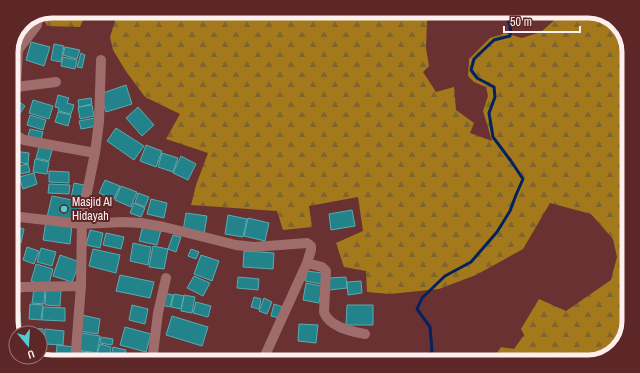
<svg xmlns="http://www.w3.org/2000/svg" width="640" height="373" font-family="'Archivo Narrow',sans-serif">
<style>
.forest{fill:url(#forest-firs)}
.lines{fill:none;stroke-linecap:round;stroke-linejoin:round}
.stream{stroke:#04225f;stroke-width:3}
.building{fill:#22848a;stroke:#59acb2}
.street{stroke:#9e6c6a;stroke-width:10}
.poi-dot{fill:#51ccd5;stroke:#5d2627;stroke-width:1.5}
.labels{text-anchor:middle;stroke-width:4;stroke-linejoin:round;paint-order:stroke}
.poi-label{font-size:12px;fill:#feefee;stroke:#5d2627;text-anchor:start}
.rim{fill:none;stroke:#feefee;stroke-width:5}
</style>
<defs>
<pattern id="forest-firs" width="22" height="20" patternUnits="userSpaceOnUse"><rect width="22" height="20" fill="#a3791b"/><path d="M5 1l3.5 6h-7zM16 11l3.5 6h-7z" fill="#80652d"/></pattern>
</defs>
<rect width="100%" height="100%" fill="#693131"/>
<path class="forest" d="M 52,11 L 87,11 L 80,27 L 47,26 L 42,15 Z
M 118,11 L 436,11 L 427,21 L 426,48 L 429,66 L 423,72 L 436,92 L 454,87 L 456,110 L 474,123 L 470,133 L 492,141 L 483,111 L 488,96 L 486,87 L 474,82 L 468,76 L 469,59 L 490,38 L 505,33 L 522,38 L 541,32 L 565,11 L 588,11 L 609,17 L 629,49 L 629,322 L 623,342 L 608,357 L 589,362 L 491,362 L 501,347 L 514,349 L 524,335 L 521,329 L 539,299 L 566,311 L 611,280 L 617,257 L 613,239 L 591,214 L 550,203 L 523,249 L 476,275 L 439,289 L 390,294 L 367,292 L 366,271 L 344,267 L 336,243 L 363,231 L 358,197 L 309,206 L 312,227 L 283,230 L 277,211 L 191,205 L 196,185 L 208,153 L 166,139 L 180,114 L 145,97 L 125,70 L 113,50 L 110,37 Z"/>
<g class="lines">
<path class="stream" d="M 425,362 L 432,351 L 430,327 L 417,309 L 422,298 L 445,276 L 471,262 L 497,232 L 510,211 L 516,195 L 523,179 L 511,161 L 493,137 L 489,113 L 495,97 L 494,87 L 477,78 L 471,70 L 474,59 L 494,40 L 510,36 C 512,25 509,17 499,11"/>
</g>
<path class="building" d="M 31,42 L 50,47 L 44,66 L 26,60 Z
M 54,44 L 64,46 L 61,62 L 51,60 Z
M 65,47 L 80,50 L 77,59 L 63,55 Z
M 81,53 L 85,55 L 82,68 L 77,67 Z
M 63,57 L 77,60 L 75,69 L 61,66 Z
M 126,85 L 132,104 L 106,112 L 100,94 Z
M 58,95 L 69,98 L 67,103 L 74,105 L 71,114 L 58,111 L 59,108 L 55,107 Z
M 91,98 L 92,104 L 79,107 L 78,100 Z
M 15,99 L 25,106 L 14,122 L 11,120 L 11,104 Z
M 33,100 L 53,106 L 49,119 L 29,113 Z
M 92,105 L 94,116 L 80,119 L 78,107 Z
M 138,107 L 154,125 L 142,136 L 126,118 Z
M 58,112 L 71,115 L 68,126 L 55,122 Z
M 30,115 L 46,120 L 43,130 L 27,125 Z
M 95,118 L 97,126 L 81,129 L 79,121 Z
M 116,128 L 144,146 L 134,160 L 107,141 Z
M 30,129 L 43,132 L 40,143 L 27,139 Z
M 40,144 L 53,147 L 49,161 L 36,158 Z
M 146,145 L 162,151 L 156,167 L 140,161 Z
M 14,151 L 29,153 L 28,164 L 12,161 Z
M 162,153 L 178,158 L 173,172 L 158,167 Z
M 181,156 L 196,164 L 188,180 L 173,173 Z
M 35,159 L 49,162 L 47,174 L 33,172 Z
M 28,164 L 30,172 L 15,175 L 14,167 Z
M 49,171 L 69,172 L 69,183 L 49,182 Z
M 34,173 L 37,184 L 23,189 L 19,177 Z
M 11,177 L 18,178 L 16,193 L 11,192 Z
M 105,180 L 120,186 L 114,199 L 99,193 Z
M 74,183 L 84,185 L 81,199 L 71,198 Z
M 49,184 L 70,185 L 69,194 L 48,193 Z
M 121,186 L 137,192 L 131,207 L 115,200 Z
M 138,193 L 149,197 L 145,207 L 135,203 Z
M 52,196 L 82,202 L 77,223 L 47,217 Z
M 151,199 L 167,203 L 164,218 L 147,214 Z
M 134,203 L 145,208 L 141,217 L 130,213 Z
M 352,210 L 355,226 L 331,230 L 329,214 Z
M 186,213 L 207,216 L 204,234 L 183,231 Z
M 228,215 L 247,219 L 243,237 L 225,234 Z
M 248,218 L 269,223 L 265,241 L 244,236 Z
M 46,221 L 72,225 L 70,244 L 43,240 Z
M 143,225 L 161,230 L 157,245 L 139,241 Z
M 11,226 L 24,229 L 21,243 L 18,242 L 16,250 L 11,249 Z
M 90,230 L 103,233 L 100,248 L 86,245 Z
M 106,233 L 124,237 L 121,249 L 103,245 Z
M 173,235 L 181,237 L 176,252 L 168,249 Z
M 133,243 L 151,247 L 148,265 L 130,261 Z
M 153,246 L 168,249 L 164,269 L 149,267 Z
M 27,247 L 39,251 L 34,264 L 23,260 Z
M 41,248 L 56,252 L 52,266 L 37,262 Z
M 93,249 L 120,255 L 116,273 L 89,266 Z
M 191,249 L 199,252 L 196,259 L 188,256 Z
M 244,251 L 274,253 L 273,269 L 243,267 Z
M 60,255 L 80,262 L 72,282 L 53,276 Z
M 201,255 L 219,261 L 212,281 L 194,274 Z
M 11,260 L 17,261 L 13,284 L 11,284 Z
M 36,264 L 53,269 L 48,287 L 31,281 Z
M 307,271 L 322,273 L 322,284 L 305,281 Z
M 120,275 L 154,282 L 150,298 L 116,291 Z
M 194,276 L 210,283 L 203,296 L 187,288 Z
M 238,277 L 259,279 L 258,290 L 237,288 Z
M 346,277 L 347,288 L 329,290 L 328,278 Z
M 361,281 L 362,293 L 348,295 L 347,282 Z
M 306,283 L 322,286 L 319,303 L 303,300 Z
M 34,288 L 45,289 L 44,304 L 32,303 Z
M 46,289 L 61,290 L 60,306 L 45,305 Z
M 164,293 L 173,295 L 170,307 L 161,305 Z
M 174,294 L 184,296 L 181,309 L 171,307 Z
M 184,295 L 195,297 L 192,313 L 181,311 Z
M 254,297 L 261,299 L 259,309 L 251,307 Z
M 264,298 L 272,302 L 267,314 L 259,311 Z
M 196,302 L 211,306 L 208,317 L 193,313 Z
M 30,304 L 43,305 L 41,320 L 29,319 Z
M 274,304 L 283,307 L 279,318 L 271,316 Z
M 132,305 L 148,309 L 145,324 L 129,320 Z
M 347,305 L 373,305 L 373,325 L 346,325 Z
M 43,307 L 65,308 L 65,321 L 42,320 Z
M 11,312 L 20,312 L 21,326 L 13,326 L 11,324 Z
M 82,315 L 100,319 L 98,334 L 79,331 Z
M 172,316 L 208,327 L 202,346 L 166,335 Z
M 299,324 L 318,325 L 316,343 L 298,341 Z
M 125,327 L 151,334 L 146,352 L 120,345 Z
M 31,328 L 43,329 L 43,344 L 40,344 L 40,333 L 31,333 Z
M 45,329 L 64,331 L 63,345 L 44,344 Z
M 81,333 L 100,336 L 97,353 L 78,350 Z
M 101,337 L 113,339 L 112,345 L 100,343 Z
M 100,344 L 111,347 L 109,358 L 97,355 Z
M 57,345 L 75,347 L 74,357 L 56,355 Z
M 113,347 L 126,350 L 124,362 L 110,362 Z
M 77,351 L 97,354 L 95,362 L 76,362 Z
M 158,354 L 176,358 L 175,362 L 157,362 Z
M 234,354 L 254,359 L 253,362 L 232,362 Z
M 183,355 L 200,361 L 200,362 L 181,362 Z
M 205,356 L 226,362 L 203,362 Z
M 56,357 L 73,359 L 73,362 L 55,362 Z
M 97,357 L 109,359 L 108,362 L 96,362 Z"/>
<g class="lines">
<path class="street" d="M 11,88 L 16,87 L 18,50 L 37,25 L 38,17
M 11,101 L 16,87 L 56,82
M 11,133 L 24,140 L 95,153
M 11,216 L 81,224 L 123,222 L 141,223 L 164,227 L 236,245 L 254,247 L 307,243 L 311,246 L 311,250 L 307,263 L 262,362
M 307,263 L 322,267 L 326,271 L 324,312 C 329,327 351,331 365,334
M 11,289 L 23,287 L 81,286
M 75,362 L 81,286 L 82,217 L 95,153 L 99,122 L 101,60
M 152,362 L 158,313 L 166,278"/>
</g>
<circle class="poi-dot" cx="64" cy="209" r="4"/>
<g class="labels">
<g class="poi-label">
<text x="72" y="206">Masjid Al<tspan x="72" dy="14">Hidayah</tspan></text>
</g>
</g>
<path d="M0 0H640V373H0ZM52 18H588A34 34 0 0 1 622 52V321A34 34 0 0 1 588 355H52A34 34 0 0 1 18 321V52A34 34 0 0 1 52 18Z" fill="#5d2627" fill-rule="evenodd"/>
<path class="rim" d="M52 18H588A34 34 0 0 1 622 52V321A34 34 0 0 1 588 355H52A34 34 0 0 1 18 321V52A34 34 0 0 1 52 18Z"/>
<g transform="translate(28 345) rotate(162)"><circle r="19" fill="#5d2627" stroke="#9d7677"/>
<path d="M0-3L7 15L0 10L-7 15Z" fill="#51ccd5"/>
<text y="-6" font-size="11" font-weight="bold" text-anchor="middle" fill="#feefee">U</text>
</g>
<path d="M504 26v6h76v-6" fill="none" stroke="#feefee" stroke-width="2"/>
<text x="510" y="26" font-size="12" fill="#feefee" stroke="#5d2627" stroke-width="3" paint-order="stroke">50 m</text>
</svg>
